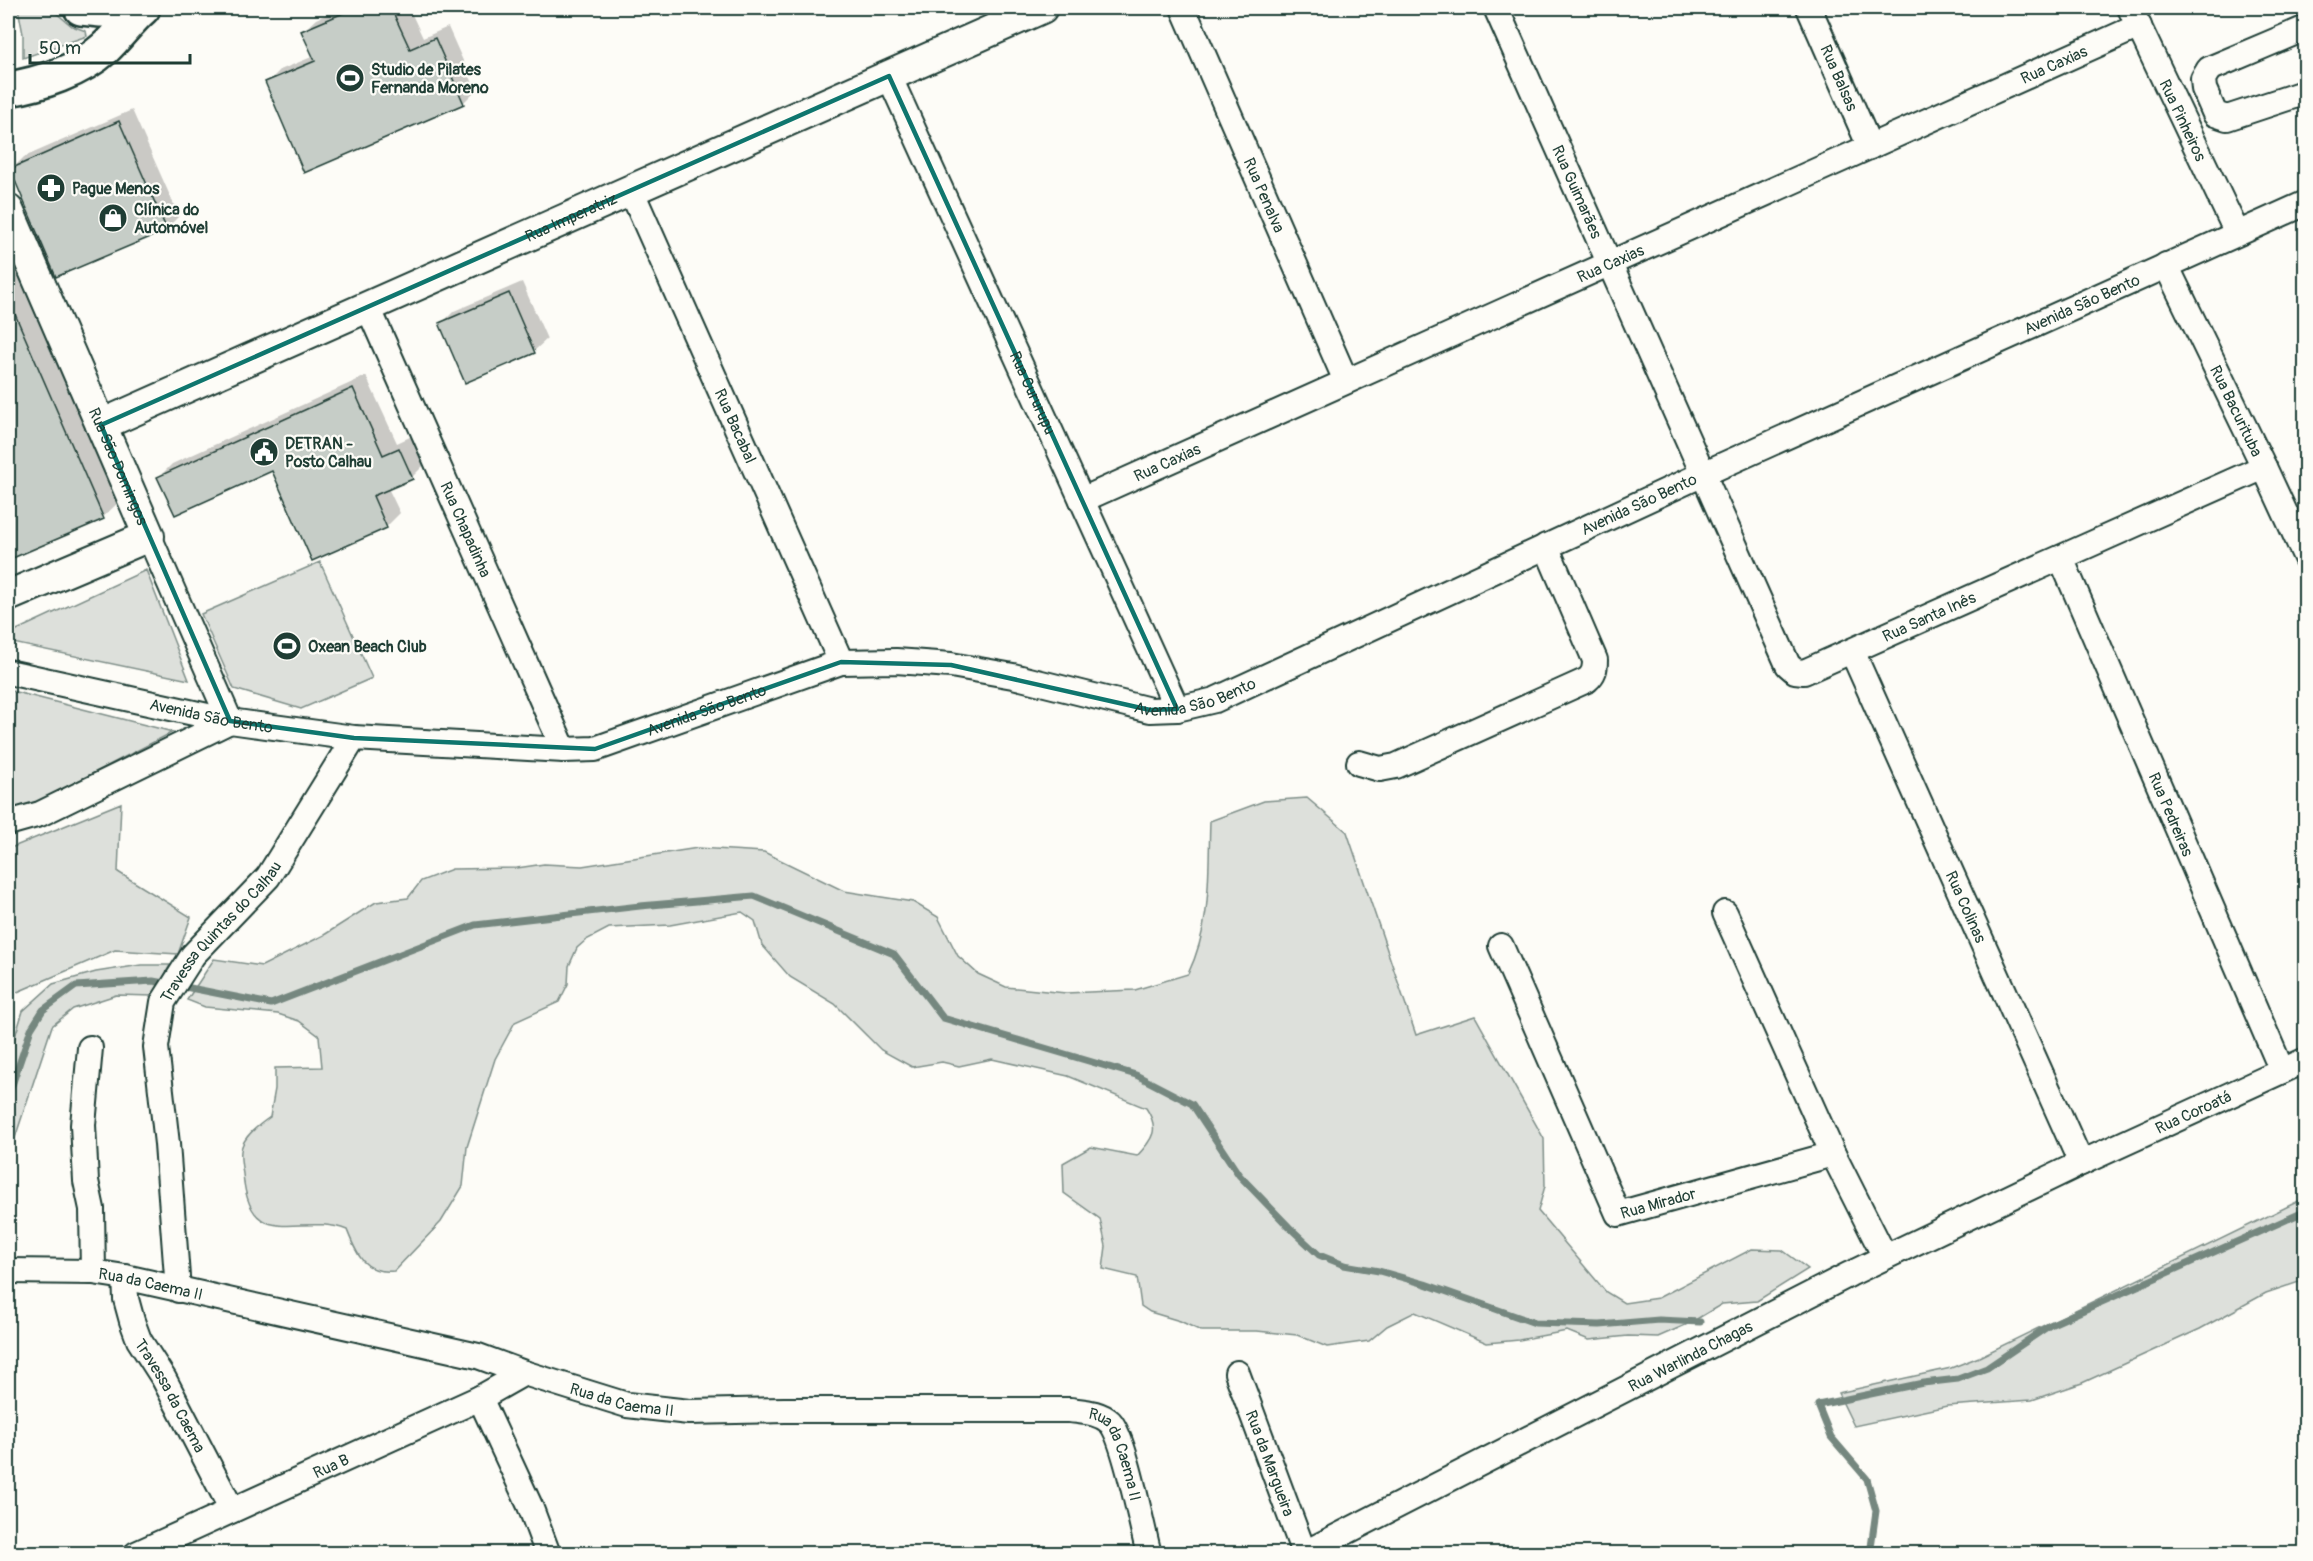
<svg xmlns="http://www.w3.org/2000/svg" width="2313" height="1561" font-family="Pangolin,sans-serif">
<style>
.green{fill:#dde0db;stroke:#7e8e88;stroke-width:1.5}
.shadow{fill:#0003}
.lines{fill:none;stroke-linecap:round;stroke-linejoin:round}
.stream{stroke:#75877f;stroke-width:7}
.building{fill:#c6cdc7;stroke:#1f3d34;stroke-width:1.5}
.minor-casing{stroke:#1f3d34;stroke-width:28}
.tertiary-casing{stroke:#1f3d34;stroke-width:34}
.primary-casing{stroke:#1f3d34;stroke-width:38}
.minor{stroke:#fdfcf7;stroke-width:24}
.tertiary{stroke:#fdfcf7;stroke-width:30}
.primary{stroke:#fdfcf7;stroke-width:33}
.marked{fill:none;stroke:#0f766e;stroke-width:4.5;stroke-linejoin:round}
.labels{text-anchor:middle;stroke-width:4.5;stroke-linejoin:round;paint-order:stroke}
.street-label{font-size:16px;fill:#1f3d34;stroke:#fdfcf7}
.poi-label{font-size:16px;font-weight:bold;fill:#1f3d34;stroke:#fdfcf7;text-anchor:start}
</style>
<rect width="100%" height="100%" fill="#fdfcf7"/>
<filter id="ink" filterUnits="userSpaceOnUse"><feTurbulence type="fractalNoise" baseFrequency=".0167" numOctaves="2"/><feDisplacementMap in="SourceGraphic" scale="12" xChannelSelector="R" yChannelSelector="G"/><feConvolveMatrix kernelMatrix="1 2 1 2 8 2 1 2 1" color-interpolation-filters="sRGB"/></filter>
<g filter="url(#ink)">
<path class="green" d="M 18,8 L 50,8 L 72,26 L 86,31 L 87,36 L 23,58 L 23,34 Z
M 320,562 L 372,678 L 301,709 L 234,689 L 201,614 Z
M 146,570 L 189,680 L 8,642 L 8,634 Z
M 8,690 L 173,732 L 14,814 L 8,814 Z
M 1307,798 L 1347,832 L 1416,1035 L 1475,1016 L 1544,1139 L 1545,1186 L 1538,1211 L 1606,1292 L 1624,1303 L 1658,1298 L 1752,1249 L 1782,1250 L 1808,1269 L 1757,1301 L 1722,1304 L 1690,1323 L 1658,1337 L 1628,1336 L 1589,1340 L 1567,1331 L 1519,1340 L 1487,1343 L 1415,1312 L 1387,1326 L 1369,1341 L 1327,1347 L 1297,1335 L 1257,1331 L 1201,1331 L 1180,1321 L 1150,1312 L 1141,1306 L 1137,1277 L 1103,1269 L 1106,1246 L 1100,1219 L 1064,1193 L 1063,1163 L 1091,1147 L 1137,1156 C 1153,1139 1160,1129 1146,1108 L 1068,1076 L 992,1059 L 959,1066 L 942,1062 L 912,1067 L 881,1050 L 835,1004 L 790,977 L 762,945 L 755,921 L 742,912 L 670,925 L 609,928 L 586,940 L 577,948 L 569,966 L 568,984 L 559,1002 L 515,1022 L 495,1059 L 467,1147 L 463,1186 L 441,1222 L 394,1271 C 364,1274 357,1255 347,1230 C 300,1211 250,1255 243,1174 C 242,1167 240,1158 241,1151 C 242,1137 260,1124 270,1117 L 275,1089 L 275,1068 L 322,1067 L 319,1036 L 299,1021 L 278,1014 L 205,1007 L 187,1000 L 214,959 L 262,966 L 324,935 L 376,902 L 408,898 L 421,881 L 452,869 L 517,868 L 544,864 L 582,866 L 698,848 L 764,852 L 844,891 L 913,902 L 938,917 L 958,956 L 978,974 L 1006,987 L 1066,993 L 1135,990 L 1188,974 C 1212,924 1208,875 1210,821 L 1264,801 Z
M 121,803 L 118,872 L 191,917 L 178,954 L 115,950 L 8,996 L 8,849 Z
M 141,965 L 170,965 L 153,996 L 116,995 L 73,1009 L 52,1026 L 8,1159 L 8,1059 L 23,1011 L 53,984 L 96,972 Z
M 2305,1198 L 2305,1280 L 2266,1293 L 2200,1329 L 2082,1383 L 2032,1400 L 1947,1406 L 1854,1426 L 1838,1393 L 1951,1368 L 1979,1357 Z"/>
<path class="shadow" d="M 341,8 L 409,8 L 423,38 L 448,27 L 476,90 L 463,103 L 267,83 L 280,70 L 314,56 L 303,31 L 316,19 Z
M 132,110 L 179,216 L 166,229 L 12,169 L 24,157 Z
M 8,244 L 120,501 L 103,517 L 8,559 Z
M 522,282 L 547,339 L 534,351 L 466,381 L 441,324 L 454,311 Z
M 366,376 L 397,443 L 412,436 L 425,464 L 412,477 L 388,488 L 400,513 L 386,527 L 313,559 L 273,469 L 159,477 L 172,464 Z"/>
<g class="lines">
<path class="stream" d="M 180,986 L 271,1004 L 475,925 L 640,906 L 754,896 L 894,954 L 943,1018 L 1136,1075 L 1192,1104 L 1239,1175 L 1289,1227 L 1319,1255 L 1344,1265 L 1379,1271 L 1425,1284 L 1535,1323 L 1600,1325 L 1659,1320 L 1700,1322
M 8,1097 L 31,1029 L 43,1010 L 76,986 L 153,981 L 169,984
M 1870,1554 L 1876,1511 L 1867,1479 L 1831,1437 L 1818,1405 L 1923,1383 L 1958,1379 L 1987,1368 L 2050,1325 L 2306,1211"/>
</g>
<path class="building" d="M 355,8 L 391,8 L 410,49 L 435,38 L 464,104 L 304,173 L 265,82 L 315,61 L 301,31 Z
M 119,121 L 167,230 L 56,277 L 10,169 Z
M 509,293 L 535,353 L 465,383 L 439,323 Z
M 8,298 L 104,519 L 8,560 Z
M 353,388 L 383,455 L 399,448 L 413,479 L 373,496 L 387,528 L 312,561 L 272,471 L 175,515 L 157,477 Z"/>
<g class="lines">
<g class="minor-casing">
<g id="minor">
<path id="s1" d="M 1183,8 L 1346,381"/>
<path id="s2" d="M 1496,8 L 1788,665 L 1795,671 L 1804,672 L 2264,467"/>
<path id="s3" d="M 1809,8 L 1870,147"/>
<path id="s4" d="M 2130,8 L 2237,233"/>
<path d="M 2306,28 L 2209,69 L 2203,79 L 2204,89 L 2215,114 L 2227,118 L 2306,92"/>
<path id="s5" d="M 889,76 L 1177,709"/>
<path id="s6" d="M 631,190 L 841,662"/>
<path id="s7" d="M 2166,265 L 2264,467 L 2306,558"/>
<path id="s8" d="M 368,307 L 564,750"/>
<path id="s9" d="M 1082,500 L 2139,26"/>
<path d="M 149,536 L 230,721"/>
<path id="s10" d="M 2061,558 L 2282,1071"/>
<path id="s11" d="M 1852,651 L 2081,1163"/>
<path id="s12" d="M 8,672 L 230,721 L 354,738 L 564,750 L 595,749 L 841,662 L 896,661 L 951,665 L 1013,676 L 1150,710 L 1177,709 L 1215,700 L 1703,474 L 2306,203"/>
<path d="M 1359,763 L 1380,769 L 1396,766 L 1587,680 C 1594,674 1595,669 1595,660 L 1546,546"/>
<path d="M 8,823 L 40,814 L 230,721"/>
<path d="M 1725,913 L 1833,1154 L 1885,1257"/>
<path id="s13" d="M 1501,946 L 1618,1214 L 1833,1154"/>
<path d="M 90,1048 L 83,1125 L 86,1181 L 92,1209 L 93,1272"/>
<path id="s14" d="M 8,1271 L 93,1272 L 125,1277 L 478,1356 L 524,1373 L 627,1405 L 689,1412 L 785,1410 L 1070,1410 C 1084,1412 1099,1412 1110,1422 C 1125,1438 1142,1528 1149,1554"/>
<path id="s15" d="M 125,1277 L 126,1299 L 132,1321 L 139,1340 L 164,1379 L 232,1510"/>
<path id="s16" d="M 178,1290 L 167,1144 L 156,1047 L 163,1002 L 193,955 L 268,877 L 354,738"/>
<path id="s17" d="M 1237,1373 L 1304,1553"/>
<path d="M 480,1398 L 530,1506 L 548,1554"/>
<path id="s18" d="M 136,1554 L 480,1398 L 524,1373"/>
<path id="s19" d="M 1303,1554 L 1850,1274 L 2081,1163 L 2306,1060"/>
</g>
</g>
<g class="tertiary-casing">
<g id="tertiary">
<path id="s20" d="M 8,210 L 149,536 L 8,596"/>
<path id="s21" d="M 101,425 L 1042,8"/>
</g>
</g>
<g class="primary-casing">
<path id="primary" d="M 81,8 L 101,10 L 115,8
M 8,89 C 40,84 80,71 105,48 C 118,36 129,20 143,8"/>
</g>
<use href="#minor" class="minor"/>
<use href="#tertiary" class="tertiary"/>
<use href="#primary" class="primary"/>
</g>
</g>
<path class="marked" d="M 889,76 L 1177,709 L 1150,710 L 951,665 L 841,662 L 595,749 L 354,738 L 230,721 L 101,425 Z"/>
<defs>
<g id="stadium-disc" transform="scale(1.5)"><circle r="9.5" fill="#1f3d34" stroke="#fdfcf7"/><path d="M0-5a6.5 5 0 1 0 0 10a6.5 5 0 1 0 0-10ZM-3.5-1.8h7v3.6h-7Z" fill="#fff"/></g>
<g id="pharmacy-disc" transform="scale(1.5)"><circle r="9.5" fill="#1f3d34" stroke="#fdfcf7"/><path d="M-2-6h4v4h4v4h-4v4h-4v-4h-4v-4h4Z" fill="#fff"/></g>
<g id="shop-disc" transform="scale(1.5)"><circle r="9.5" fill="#1f3d34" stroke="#fdfcf7"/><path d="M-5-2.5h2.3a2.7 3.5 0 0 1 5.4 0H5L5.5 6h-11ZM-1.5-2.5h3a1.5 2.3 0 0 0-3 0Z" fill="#fff"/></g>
<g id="civic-disc" transform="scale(1.5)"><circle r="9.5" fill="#1f3d34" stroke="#fdfcf7"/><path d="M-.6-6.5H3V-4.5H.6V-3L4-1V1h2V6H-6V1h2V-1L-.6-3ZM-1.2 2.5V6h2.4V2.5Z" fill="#fff"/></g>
</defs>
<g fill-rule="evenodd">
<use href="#stadium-disc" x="350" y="78"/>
<use href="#pharmacy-disc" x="51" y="188"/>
<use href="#shop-disc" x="113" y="218"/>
<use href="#civic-disc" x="264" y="452"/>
<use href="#stadium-disc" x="287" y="646"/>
</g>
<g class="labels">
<g class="street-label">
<text dy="6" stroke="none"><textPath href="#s9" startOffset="1065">Rua Caxias</textPath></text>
<text dy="6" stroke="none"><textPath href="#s3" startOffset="76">Rua Balsas</textPath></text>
<text dy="6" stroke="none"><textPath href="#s4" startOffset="124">Rua Pinheiros</textPath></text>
<text dy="6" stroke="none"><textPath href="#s2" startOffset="201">Rua Guimarães</textPath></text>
<text dy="6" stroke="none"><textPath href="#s1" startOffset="204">Rua Penalva</textPath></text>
<text dy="6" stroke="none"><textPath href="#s21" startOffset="514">Rua Imperatriz</textPath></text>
<text dy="6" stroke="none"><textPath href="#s9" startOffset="579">Rua Caxias</textPath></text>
<text dy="6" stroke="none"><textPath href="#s12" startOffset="2188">Avenida São Bento</textPath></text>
<text dy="6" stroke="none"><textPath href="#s5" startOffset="348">Rua Cururupu</textPath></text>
<text dy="6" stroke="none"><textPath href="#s7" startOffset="162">Rua Bacurituba</textPath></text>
<text dy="6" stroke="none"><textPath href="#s6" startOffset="258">Rua Bacabal</textPath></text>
<text dy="6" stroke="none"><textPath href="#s9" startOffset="93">Rua Caxias</textPath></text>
<text dy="6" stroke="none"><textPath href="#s20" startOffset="279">Rua São Domingos</textPath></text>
<text dy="6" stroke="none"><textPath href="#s12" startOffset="1702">Avenida São Bento</textPath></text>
<text dy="6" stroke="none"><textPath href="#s8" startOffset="243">Rua Chapadinha</textPath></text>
<text dy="6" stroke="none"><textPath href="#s2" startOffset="874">Rua Santa Inês</textPath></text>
<text dy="6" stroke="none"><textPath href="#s12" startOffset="1216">Avenida São Bento</textPath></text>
<text dy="6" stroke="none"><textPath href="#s12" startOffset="712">Avenida São Bento</textPath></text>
<text dy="6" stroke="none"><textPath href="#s12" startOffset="208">Avenida São Bento</textPath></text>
<text dy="6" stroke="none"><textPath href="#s10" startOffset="279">Rua Pedreiras</textPath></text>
<text dy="6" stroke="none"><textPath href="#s11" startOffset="280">Rua Colinas</textPath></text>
<text dy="6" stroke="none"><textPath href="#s16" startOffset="381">Travessa Quintas do Calhau</textPath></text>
<text dy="6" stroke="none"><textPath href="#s19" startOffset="994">Rua Coroatá</textPath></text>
<text dy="6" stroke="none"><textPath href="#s13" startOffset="334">Rua Mirador</textPath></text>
<text dy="6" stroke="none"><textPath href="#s14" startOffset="144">Rua da Caema II</textPath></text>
<text dy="6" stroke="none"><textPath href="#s19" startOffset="435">Rua Warlinda Chagas</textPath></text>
<text dy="6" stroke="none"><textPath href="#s15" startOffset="129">Travessa da Caema</textPath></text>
<text dy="6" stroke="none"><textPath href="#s14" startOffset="630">Rua da Caema II</textPath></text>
<text dy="6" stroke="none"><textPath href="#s14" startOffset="1152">Rua da Caema II</textPath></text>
<text dy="6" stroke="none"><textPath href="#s17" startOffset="96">Rua da Margueira</textPath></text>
<text dy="6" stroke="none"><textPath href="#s18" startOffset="214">Rua B</textPath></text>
</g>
<g class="poi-label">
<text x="371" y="75">Studio de Pilates<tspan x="371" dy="18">Fernanda Moreno</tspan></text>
<text x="72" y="194">Pague Menos</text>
<text x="134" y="215">Clínica do<tspan x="134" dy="18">Automóvel</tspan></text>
<text x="285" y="449">DETRAN -<tspan x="285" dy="18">Posto Calhau</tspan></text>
<text x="308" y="652">Oxean Beach Club</text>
</g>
</g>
<rect width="2313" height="1561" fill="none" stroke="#fdfcf7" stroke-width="30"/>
<rect x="15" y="15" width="2283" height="1531" fill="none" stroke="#1f3d34" stroke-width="2" filter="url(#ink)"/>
<path d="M30 54v9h160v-9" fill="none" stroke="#1f3d34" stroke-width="3"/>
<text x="39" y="54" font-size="18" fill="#1f3d34" stroke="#fdfcf7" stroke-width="4.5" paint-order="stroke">50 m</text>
</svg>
